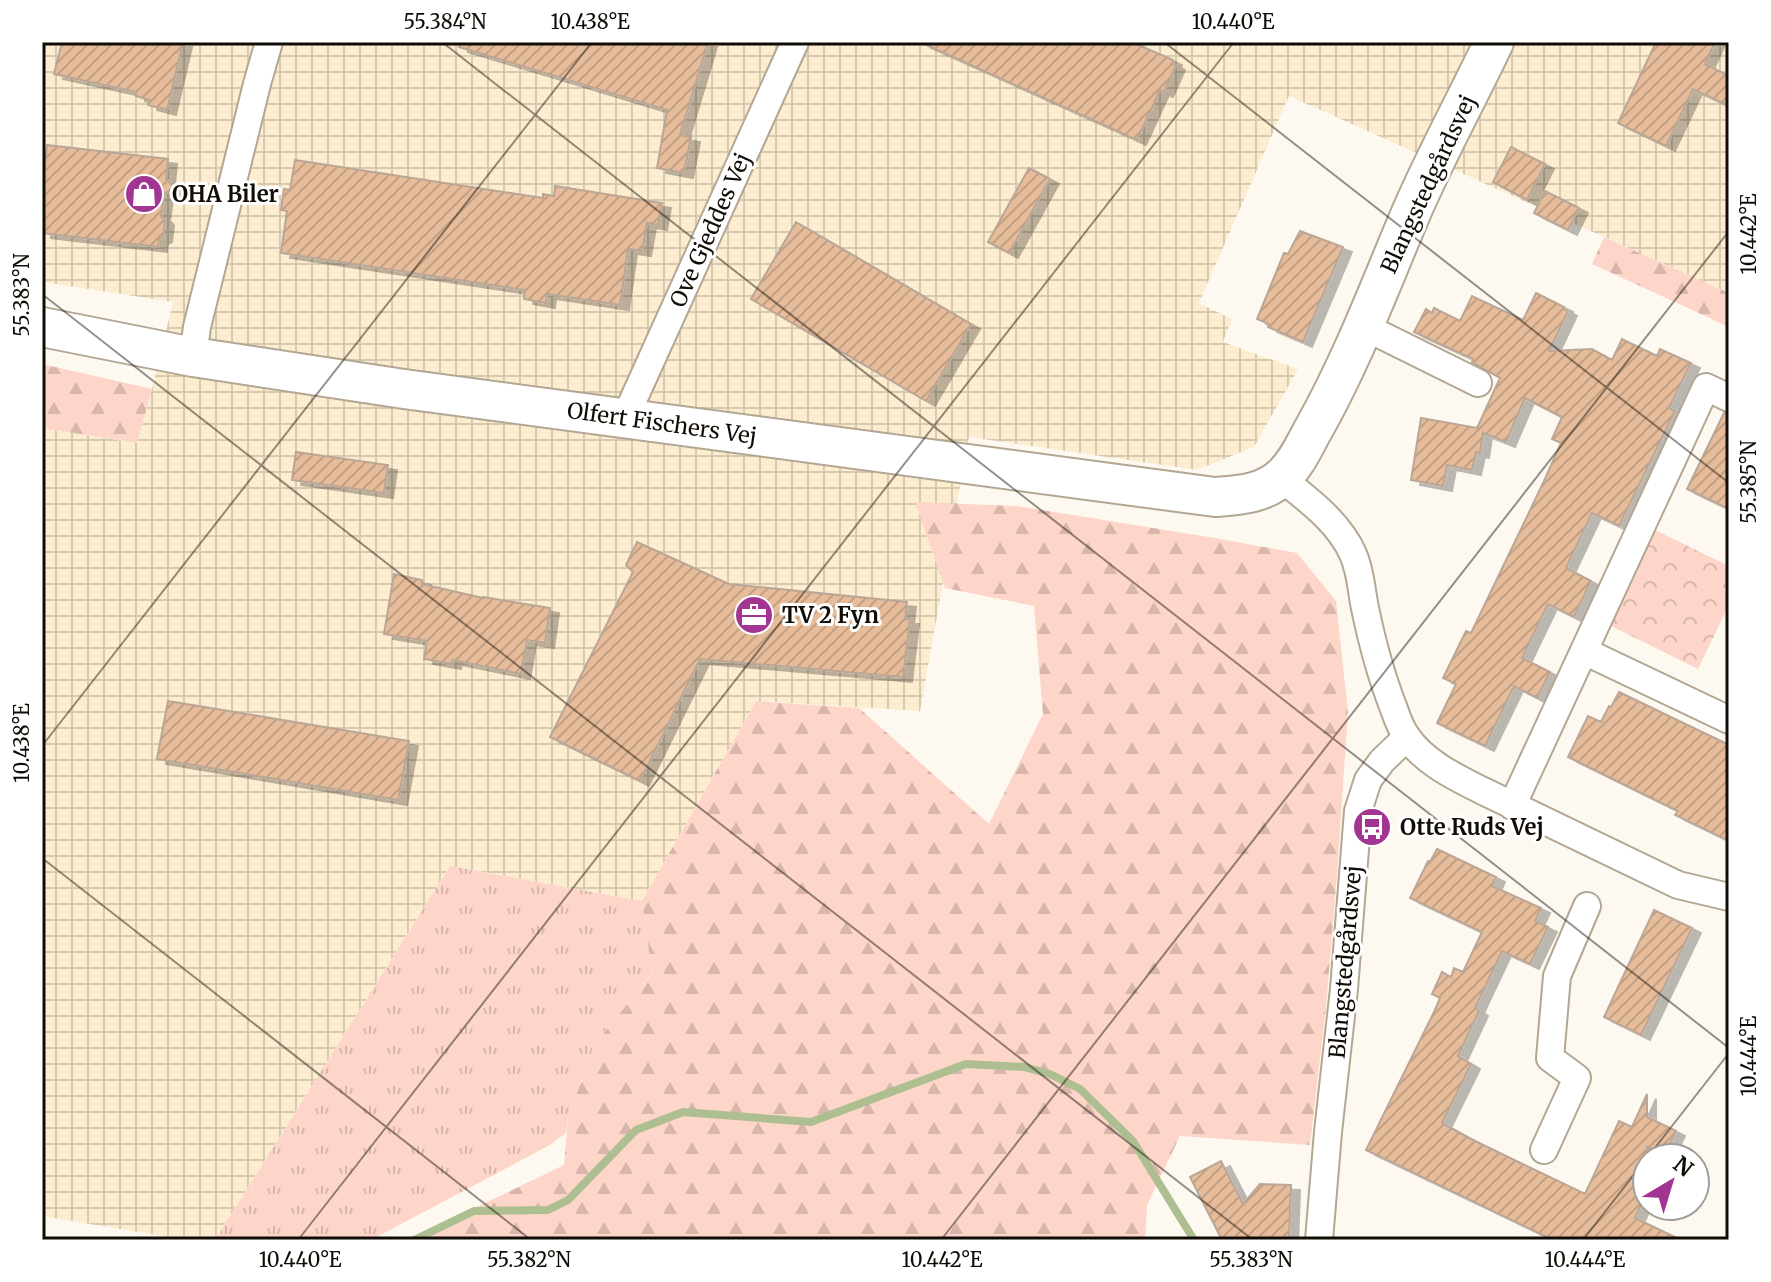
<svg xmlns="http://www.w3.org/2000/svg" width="1771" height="1282" font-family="Merriweather,serif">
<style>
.industrial{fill:url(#industrial-grid)}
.grass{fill:url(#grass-tufts)}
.forest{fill:url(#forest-firs)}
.park{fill:url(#park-crowns)}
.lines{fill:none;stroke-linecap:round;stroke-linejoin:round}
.stream{stroke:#adbf90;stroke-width:8}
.building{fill:url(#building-hatch);stroke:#baa697;stroke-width:2;filter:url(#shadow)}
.street-casing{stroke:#b3a793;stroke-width:30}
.secondary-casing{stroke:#b3a793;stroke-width:42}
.street{stroke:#fff;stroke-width:26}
.secondary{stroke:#fff;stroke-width:38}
.ticks{fill:none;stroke:#110d06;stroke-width:2;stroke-opacity:0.45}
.labels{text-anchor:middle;stroke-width:6;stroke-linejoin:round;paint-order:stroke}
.street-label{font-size:22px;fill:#110d06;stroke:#fff}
.poi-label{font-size:22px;font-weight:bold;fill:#110d06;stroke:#fff;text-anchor:start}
.neatline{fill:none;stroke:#110d06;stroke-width:3}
.ticks-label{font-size:20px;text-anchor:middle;fill:#110d06}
</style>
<defs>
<pattern id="industrial-grid" width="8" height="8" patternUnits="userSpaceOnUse" patternTransform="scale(2)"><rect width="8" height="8" fill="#fdedd0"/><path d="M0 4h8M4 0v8" fill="none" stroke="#d8cab1"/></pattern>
<pattern id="grass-tufts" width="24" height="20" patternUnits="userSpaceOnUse" patternTransform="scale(2)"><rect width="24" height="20" fill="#fdd6c9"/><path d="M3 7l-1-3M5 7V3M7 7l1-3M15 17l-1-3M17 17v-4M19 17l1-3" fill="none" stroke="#d8b6ab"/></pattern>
<pattern id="forest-firs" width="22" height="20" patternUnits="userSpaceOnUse" patternTransform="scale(2)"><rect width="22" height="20" fill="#fdd6c9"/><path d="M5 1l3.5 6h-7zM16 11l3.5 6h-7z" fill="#d8b6ab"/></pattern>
<pattern id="park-crowns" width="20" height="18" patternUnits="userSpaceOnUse" patternTransform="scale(2)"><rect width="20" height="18" fill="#fdd6c9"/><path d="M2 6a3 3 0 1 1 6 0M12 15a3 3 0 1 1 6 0" fill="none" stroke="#d8b6ab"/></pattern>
<pattern id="building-hatch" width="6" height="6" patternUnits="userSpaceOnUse" patternTransform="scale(2)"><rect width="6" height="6" fill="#e6bc9a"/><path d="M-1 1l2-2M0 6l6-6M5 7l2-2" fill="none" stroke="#c4a083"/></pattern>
<filter id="shadow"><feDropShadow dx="9" dy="5" stdDeviation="0" flood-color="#0004"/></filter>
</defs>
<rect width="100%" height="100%" fill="#fef9f0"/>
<path class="industrial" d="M 44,42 L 1729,42 L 1729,293 L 1289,96 L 1199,303 L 1232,319 L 1223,342 L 1298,369 L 1254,447 L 1197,470 L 969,437 L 920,711 L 756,701 L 642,901 L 450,866 L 215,1240 L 185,1240 L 42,1216 L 42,428 L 137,443 L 152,389 L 173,302 L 42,282 L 42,59 Z"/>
<path class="grass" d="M 450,866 L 642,901 L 652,973 L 594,1046 L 568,1118 L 566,1133 L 550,1145 L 371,1240 L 215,1240 Z"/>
<path class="forest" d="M 1604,237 L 1729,293 L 1729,327 L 1592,264 Z
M 42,364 L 152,389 L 137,443 L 42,428 Z
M 915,502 L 1017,506 L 1215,538 L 1297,553 L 1336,601 L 1348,712 L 1337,875 L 1326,1007 L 1310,1145 L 1180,1136 L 1147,1205 L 1145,1240 L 408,1240 L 564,1165 L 568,1118 L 594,1046 L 652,973 L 642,901 L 756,701 L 859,708 L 989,824 L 1043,714 L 1034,606 L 945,588 Z"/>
<path class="park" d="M 1655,530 L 1729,566 L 1729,605 L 1698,669 L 1609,625 Z"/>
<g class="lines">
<path class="stream" d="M 414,1240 L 474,1211 L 548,1210 L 568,1200 L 636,1130 L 683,1112 L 811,1122 L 966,1064 L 1024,1067 L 1050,1074 L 1080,1089 L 1133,1141 L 1194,1240"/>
</g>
<path class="building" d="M 62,42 L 183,42 L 167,110 L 148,105 L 149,100 L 136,96 L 136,92 L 54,74 Z
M 460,42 L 708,42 L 680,135 L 691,137 L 684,173 L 657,168 L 667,110 L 459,47 Z
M 920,42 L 1132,42 L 1173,60 L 1172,63 L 1176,65 L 1164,92 L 1160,90 L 1137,140 Z
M 1656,42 L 1715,42 L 1705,64 L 1729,76 L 1729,106 L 1693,89 L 1666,146 L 1618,123 Z
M 47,145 L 168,159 L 166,179 L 175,188 L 164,194 L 161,216 L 165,220 L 163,237 L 159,239 L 158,247 L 42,233 L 42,189 Z
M 1511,147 L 1545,164 L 1527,200 L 1493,182 Z
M 295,160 L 543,198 L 543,194 L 554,196 L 555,186 L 662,203 L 658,225 L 647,223 L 642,251 L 628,249 L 620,305 L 547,294 L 546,303 L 524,299 L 525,290 L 281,253 L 287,211 L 281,210 L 284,189 L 290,190 Z
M 1029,168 L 1050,179 L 1009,253 L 988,242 Z
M 1545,191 L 1579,208 L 1568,230 L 1534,213 Z
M 796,222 L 971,324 L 926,401 L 751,299 Z
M 1300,231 L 1343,247 L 1303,342 L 1268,327 L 1269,324 L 1257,319 L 1284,253 L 1288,254 Z
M 1536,293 L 1564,307 L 1563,308 L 1568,311 L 1549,351 L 1592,349 L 1612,360 L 1622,339 L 1657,356 L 1660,349 L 1691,363 L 1669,408 L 1675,411 L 1619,526 L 1592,513 L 1566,568 L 1591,581 L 1574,617 L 1548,604 L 1533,635 L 1522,658 L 1550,672 L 1537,698 L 1514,686 L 1485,746 L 1437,723 L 1456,684 L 1443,678 L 1466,631 L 1471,633 L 1544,481 L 1561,443 L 1552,439 L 1562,417 L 1525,398 L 1506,442 L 1483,433 L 1480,453 L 1476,452 L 1472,470 L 1447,465 L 1443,486 L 1411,480 L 1421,418 L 1477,428 L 1500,378 L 1472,362 L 1473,359 L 1414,332 L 1426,309 L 1432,313 L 1434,308 L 1460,321 L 1472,296 L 1523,320 Z
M 1724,413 L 1729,414 L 1729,509 L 1687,489 Z
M 296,452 L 388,465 L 384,493 L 292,480 Z
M 637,542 L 729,584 L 907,602 L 905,619 L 910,619 L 903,677 L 700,659 L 640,781 L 550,737 L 633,572 L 626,565 Z
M 394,574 L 422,580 L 422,584 L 483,598 L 483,597 L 550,608 L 545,643 L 527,640 L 521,674 L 453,660 L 452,664 L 424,659 L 427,641 L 384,634 Z
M 1619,692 L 1729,745 L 1729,841 L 1675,815 L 1678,811 L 1568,757 L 1588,716 L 1601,722 L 1609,706 L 1611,707 Z
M 168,701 L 409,741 L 398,800 L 157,759 Z
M 1437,849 L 1496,877 L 1492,886 L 1541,908 L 1535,921 L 1548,927 L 1530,964 L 1502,951 L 1475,1008 L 1479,1011 L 1458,1056 L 1471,1064 L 1442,1123 L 1471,1139 L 1585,1194 L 1619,1121 L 1632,1127 L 1647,1094 L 1647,1117 L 1676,1131 L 1664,1156 L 1647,1147 L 1647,1192 L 1635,1218 L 1681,1240 L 1553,1240 L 1366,1150 L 1434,1012 L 1440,998 L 1432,994 L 1442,972 L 1451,977 L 1454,968 L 1463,972 L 1482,932 L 1410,898 L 1428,861 L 1430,862 Z
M 1654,910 L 1692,928 L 1641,1035 L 1604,1017 Z
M 1221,1161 L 1243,1204 L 1260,1184 L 1291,1185 L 1289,1240 L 1222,1240 L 1190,1177 Z"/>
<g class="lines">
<g class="street-casing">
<path id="street" d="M 1363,326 L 1478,383
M 193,357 L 197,327 L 257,84 L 269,42
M 625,418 L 795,42
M 1281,478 C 1307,499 1339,522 1353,554 C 1361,572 1361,589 1365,608 C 1372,642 1381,676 1394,709 C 1397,718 1401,729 1407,737 C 1424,762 1455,777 1481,790 L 1678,885 L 1729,897
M 1584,651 L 1729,720
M 1512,806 L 1706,387 L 1729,398
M 1544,1150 L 1577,1078 L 1550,1058 L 1557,976 L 1587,906
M 1319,1240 L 1328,1132 L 1344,989 L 1358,811 L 1368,780 L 1382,761 L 1407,737"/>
</g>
<g class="secondary-casing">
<path id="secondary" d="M 42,327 L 193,357 L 404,389 L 1215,497 C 1240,495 1264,494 1283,476 C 1297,463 1304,446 1313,430 C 1352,361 1380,286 1411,213 C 1436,155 1467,99 1494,42"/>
</g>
<use href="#street" class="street"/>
<use href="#secondary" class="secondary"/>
</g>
<path class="ticks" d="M 442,42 L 1729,1048M 1164,42 L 1729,483M 42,294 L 1253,1240M 42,746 L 592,42M 42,858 L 531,1240M 1647,1158 L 1729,1053M 298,1240 L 1234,42M 941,1240 L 1729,231M 1583,1240 L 1647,1158"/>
<defs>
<g id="shop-disc" transform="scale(2)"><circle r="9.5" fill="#a23492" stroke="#fff"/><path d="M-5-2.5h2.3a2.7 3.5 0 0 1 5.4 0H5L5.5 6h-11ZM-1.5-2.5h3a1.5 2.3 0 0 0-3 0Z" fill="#fff"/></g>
<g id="office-disc" transform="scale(2)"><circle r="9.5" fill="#a23492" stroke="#fff"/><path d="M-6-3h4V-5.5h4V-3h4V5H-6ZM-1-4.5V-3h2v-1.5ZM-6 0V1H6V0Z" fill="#fff"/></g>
<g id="bus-disc" transform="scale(2)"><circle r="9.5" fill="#a23492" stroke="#fff"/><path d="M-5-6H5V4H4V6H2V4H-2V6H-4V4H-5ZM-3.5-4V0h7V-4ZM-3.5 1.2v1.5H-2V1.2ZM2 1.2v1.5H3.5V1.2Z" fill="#fff"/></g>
</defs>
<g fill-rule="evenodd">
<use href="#shop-disc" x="144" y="194"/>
<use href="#office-disc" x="754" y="615"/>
<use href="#bus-disc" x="1372" y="827"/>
</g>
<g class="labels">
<g class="street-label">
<text transform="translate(1428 184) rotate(-65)" y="8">Blangstedgårdsvej</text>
<text transform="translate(710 230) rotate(-66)" y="8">Ove Gjeddes Vej</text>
<text transform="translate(662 423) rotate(8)" y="8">Olfert Fischers Vej</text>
<text transform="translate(1345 962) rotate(-85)" y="8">Blangstedgårdsvej</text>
</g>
<g class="poi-label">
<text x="172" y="202">OHA Biler</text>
<text x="782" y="623">TV 2 Fyn</text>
<text x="1400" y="835">Otte Ruds Vej</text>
</g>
</g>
<rect width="1771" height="1282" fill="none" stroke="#ffffff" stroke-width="88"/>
<g transform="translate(1671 1182) rotate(38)"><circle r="38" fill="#ffffff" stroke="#a09e9b" stroke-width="2"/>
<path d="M0-6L14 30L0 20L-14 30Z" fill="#a23492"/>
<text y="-12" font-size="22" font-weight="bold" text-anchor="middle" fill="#110d06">N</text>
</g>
<rect x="44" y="44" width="1683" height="1194" class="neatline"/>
<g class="ticks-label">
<text x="445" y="29">55.384°N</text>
<text x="590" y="29">10.438°E</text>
<text x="1233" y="29">10.440°E</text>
<text transform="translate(1749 234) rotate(-90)" y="7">10.442°E</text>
<text transform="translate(22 295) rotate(-90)" y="7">55.383°N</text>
<text transform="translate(1749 482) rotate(-90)" y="7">55.385°N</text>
<text transform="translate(22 743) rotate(-90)" y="7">10.438°E</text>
<text transform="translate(1749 1056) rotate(-90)" y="7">10.444°E</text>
<text x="300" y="1267">10.440°E</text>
<text x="529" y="1267">55.382°N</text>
<text x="942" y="1267">10.442°E</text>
<text x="1251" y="1267">55.383°N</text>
<text x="1585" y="1267">10.444°E</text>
</g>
</svg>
